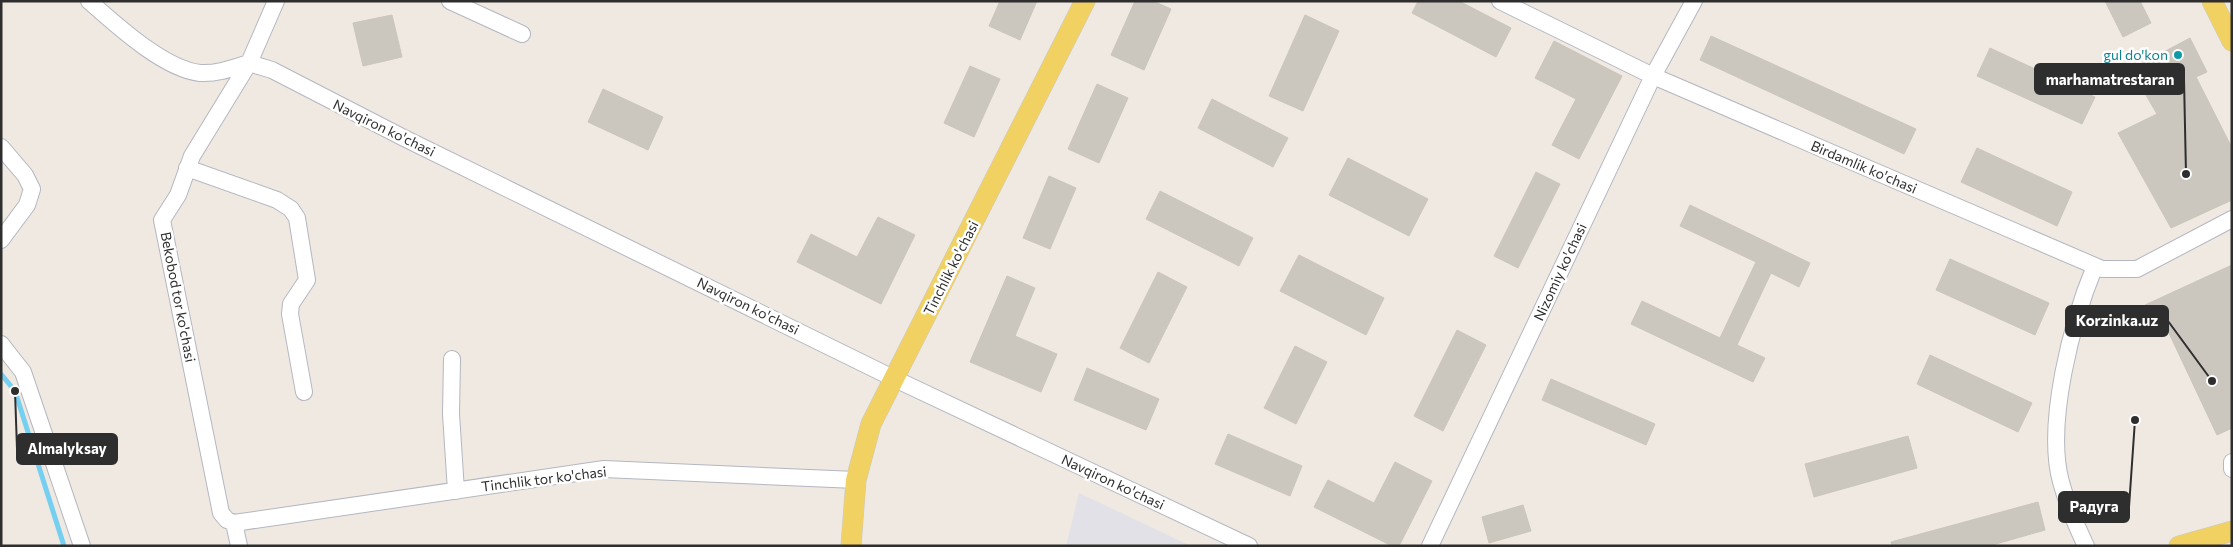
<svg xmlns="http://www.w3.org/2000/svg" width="2233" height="547" font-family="Commissioner,sans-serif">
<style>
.industrial{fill:#e3e1e8}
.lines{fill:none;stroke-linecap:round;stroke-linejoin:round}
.stream{stroke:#75cff0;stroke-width:5}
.building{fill:#cbc7bf;stroke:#cbc5ba}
.minor-casing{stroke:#b4b7c1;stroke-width:18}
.major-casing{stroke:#c9c9c9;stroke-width:21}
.minor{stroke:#fff;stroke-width:16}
.major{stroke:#f2d163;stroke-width:20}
.culture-dot{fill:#0f9aa8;stroke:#fff;stroke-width:2}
.labels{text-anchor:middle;stroke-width:5;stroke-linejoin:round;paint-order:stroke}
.culture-label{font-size:14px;fill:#0d838f;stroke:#fff;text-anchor:end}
.street-label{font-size:14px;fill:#2e2e2e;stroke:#fff}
.leader{fill:none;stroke:#2e2e2e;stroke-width:2}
.callout-dot{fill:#2e2e2e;stroke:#fff;stroke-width:2}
.callout{fill:#2e2e2e;stroke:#2e2e2e;stroke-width:2}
.callout-label{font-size:15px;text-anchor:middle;font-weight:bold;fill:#fff}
</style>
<rect width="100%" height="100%" fill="#efe9e1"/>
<path class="industrial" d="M 1079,493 L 1191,546 L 1066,546 Z"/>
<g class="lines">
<path class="stream" d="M 1,374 L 15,391 L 64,546"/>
</g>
<path class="building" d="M 1000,1 L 1037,1 L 1020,40 L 989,26 Z
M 1135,1 L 1153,1 L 1171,9 L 1144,70 L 1111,55 Z
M 1418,1 L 1459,1 L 1511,28 L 1496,57 L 1412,13 Z
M 2105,1 L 2140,1 L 2151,23 L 2123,37 Z
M 392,15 L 402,57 L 363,66 L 353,23 Z
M 1305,15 L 1339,31 L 1303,111 L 1269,96 Z
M 1711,36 L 1916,129 L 1904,154 L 1700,60 Z
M 2190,38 L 2207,72 L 2196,77 L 2232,148 L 2232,200 L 2171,228 L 2118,133 L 2157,114 L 2140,85 L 2128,90 L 2122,74 Z
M 1554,41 L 1622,76 L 1579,159 L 1552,145 L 1576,99 L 1535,78 Z
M 1990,48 L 2095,97 L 2082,124 L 1977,76 Z
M 970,66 L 1000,79 L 974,137 L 944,123 Z
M 1097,84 L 1128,98 L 1099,163 L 1068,149 Z
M 603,89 L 663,117 L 648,150 L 588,122 Z
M 1212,99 L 1288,138 L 1273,167 L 1198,128 Z
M 1977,148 L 2072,192 L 2057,226 L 1961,182 Z
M 1348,158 L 1428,199 L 1409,236 L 1329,195 Z
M 1536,172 L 1560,184 L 1518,268 L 1494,256 Z
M 1049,176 L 1076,188 L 1050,249 L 1023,238 Z
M 1160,191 L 1253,238 L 1239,266 L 1146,219 Z
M 1690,205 L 1810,263 L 1799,287 L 1771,273 L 1737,345 L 1765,358 L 1753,382 L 1631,324 L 1642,301 L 1720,338 L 1756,262 L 1680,226 Z
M 878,217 L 915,235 L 881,304 L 797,262 L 811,234 L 857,257 Z
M 1299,255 L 1384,298 L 1366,335 L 1280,291 Z
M 1950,259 L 2049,303 L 2035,335 L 1936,290 Z
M 2232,265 L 2232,428 L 2217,435 L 2167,329 L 2159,333 L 2145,305 Z
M 1158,272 L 1187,287 L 1149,363 L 1120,348 Z
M 1007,276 L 1035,288 L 1015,336 L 1057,354 L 1041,392 L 970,362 Z
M 1457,330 L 1486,345 L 1443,431 L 1414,416 Z
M 1295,346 L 1327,362 L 1296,424 L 1264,408 Z
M 1930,355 L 2032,403 L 2018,432 L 1917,384 Z
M 1087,368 L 1159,399 L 1146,430 L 1074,400 Z
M 1551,379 L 1655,424 L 1646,445 L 1542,400 Z
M 1228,434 L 1302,466 L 1290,496 L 1215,464 Z
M 1908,436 L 1917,468 L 1814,497 L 1805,464 Z
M 1395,462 L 1432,481 L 1399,546 L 1392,546 L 1314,507 L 1328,480 L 1374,503 Z
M 2038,502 L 2045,530 L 1989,546 L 1892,546 L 1891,542 Z
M 1523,505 L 1531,531 L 1489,543 L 1482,517 Z"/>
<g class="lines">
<g class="minor-casing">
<path id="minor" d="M 89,1 C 116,25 164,69 200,73 C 218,74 233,68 249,63
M 450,1 L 522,34
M 1500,1 L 1653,76 L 2102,269 L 2137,269 L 2232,219
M 249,63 L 272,70 L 404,138 L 895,379 L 1249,546
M 1,147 L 25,175 L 32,189 L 27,205 L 1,240
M 187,168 L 277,200 L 291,209 L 297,218 L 307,280 L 291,304 L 290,314 L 304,392
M 1,344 L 23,372 L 82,546
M 452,359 L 451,414 L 456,491
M 2232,462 L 2232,469
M 234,523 L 604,469 L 856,480
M 239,546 L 234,523 L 227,520 L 221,513 L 162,220 L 178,195 L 192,156 L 249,63 L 276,1
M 1430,546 L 1653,76 L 1694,1
M 2086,546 C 2076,525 2067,504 2061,482 C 2045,424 2072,321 2095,266"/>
</g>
<g class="major-casing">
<path id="major" d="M 2212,1 L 2232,41
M 851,546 L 856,480 L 871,424 L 1085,1
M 2179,546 L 2232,531"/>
</g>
<use href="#minor" class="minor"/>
<use href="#major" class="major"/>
</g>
<circle class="culture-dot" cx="2178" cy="55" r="5"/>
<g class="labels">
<g class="culture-label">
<text x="2168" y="60">gul do'kon</text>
</g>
<g class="street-label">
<text transform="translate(384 128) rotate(26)" y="5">Navqiron ko'chasi</text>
<text transform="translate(1864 167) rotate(23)" y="5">Birdamlik ko'chasi</text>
<text transform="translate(951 268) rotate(-63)" y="5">Tinchlik ko'chasi</text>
<text transform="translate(1560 272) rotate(-65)" y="5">Nizomiy ko'chasi</text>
<text transform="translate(178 297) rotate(79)" y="5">Bekobod tor ko'chasi</text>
<text transform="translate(748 306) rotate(26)" y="5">Navqiron ko'chasi</text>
<text transform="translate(544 479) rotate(-7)" y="5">Tinchlik tor ko'chasi</text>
<text transform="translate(1113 482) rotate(25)" y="5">Navqiron ko'chasi</text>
</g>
</g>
<path class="leader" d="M2186 174L2184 79M2212 381L2168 321M15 391L17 449M2135 420L2129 507"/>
<g class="callout-dot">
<circle cx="2186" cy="174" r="5"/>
<circle cx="2212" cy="381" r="5"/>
<circle cx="15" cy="391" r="5"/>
<circle cx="2135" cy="420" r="5"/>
</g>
<g class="callout">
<rect x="2035" y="64" width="149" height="30" rx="5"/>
<rect x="2066" y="306" width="102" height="30" rx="5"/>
<rect x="17" y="434" width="100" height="30" rx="5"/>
<rect x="2059" y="492" width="70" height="30" rx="5"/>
</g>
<g class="callout-label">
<text x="2110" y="85">marhamatrestaran</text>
<text x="2117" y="326">Korzinka.uz</text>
<text x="67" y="454">Almalyksay</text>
<text x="2094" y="512">Радуга</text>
</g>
<rect width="2233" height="547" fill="none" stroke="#2e2e2e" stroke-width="5"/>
</svg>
